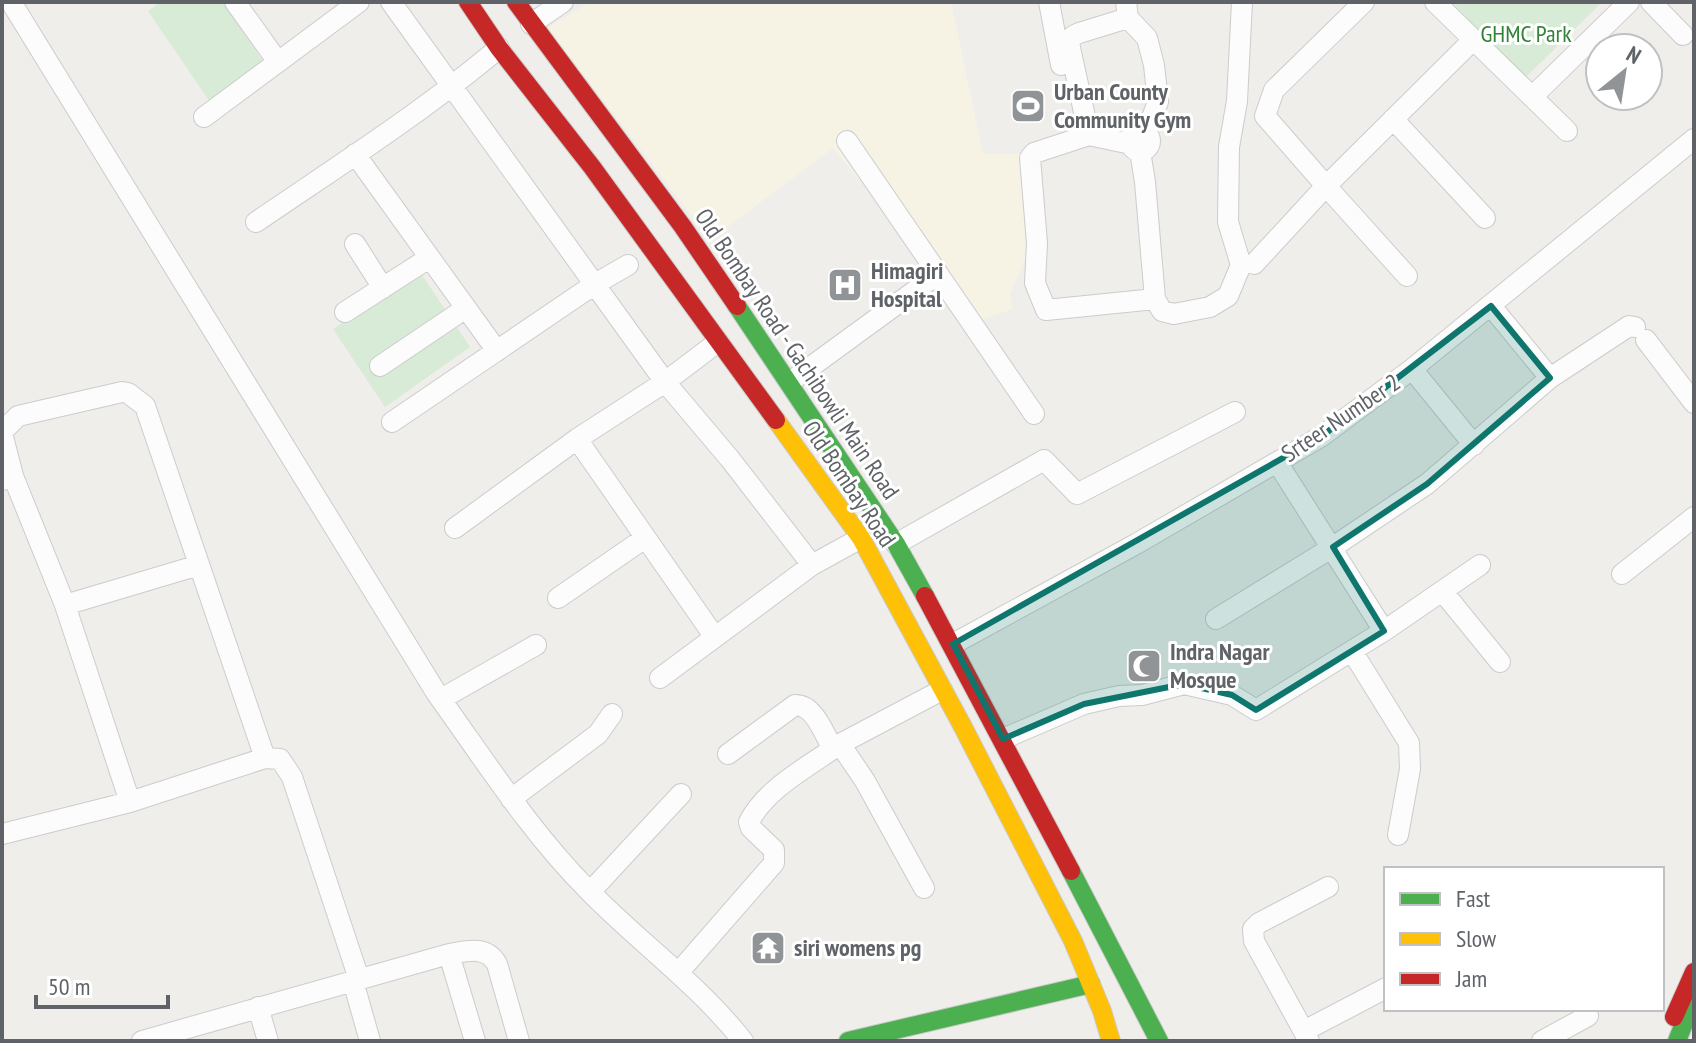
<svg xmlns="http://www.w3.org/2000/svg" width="1696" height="1043" font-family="'PT Sans Narrow',sans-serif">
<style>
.commercial{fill:#f7f3e4}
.green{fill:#d8ebd6}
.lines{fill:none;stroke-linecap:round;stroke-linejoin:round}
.street-casing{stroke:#cbcccc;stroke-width:22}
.fast-casing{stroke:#cacacb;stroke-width:20}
.slow-casing{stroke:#cacacb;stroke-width:20}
.jam-casing{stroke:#cacacb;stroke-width:20}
.street{stroke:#fdfcfc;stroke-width:20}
.fast{stroke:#4caf50;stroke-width:18}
.slow{stroke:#ffc107;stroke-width:18}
.jam{stroke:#c62828;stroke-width:18}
.marked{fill:#0f766e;fill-opacity:0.2;stroke:#0f766e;stroke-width:6;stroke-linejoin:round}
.labels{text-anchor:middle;stroke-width:6;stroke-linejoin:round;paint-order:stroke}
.park-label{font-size:24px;fill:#348238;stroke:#fff}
.poi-label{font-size:24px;font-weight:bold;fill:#5f6368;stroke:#fff;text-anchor:start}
.street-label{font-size:24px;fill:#5f6368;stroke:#fff}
</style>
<rect width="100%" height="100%" fill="#efeeea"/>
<path class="commercial" d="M 590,2 L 951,2 L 983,154 L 1021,154 L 1026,257 L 1010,294 L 1012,309 L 976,322 L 833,148 L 710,240 L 548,28 Z"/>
<path class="green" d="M 160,2 L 223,2 L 263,62 L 210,102 L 148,11 Z
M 1452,2 L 1602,2 L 1525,78 Z
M 420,272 L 470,347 L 385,407 L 333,329 Z"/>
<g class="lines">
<g class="street-casing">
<path id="street" d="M 11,2 L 437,694 C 486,762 530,832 590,892 C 639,942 699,985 743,1041
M 235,2 L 278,62
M 391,2 L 665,382 L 730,459 L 812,565
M 1049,2 L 1061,65
M 1126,2 L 1128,18 L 1079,33 L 1073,36 L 1069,43 L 1089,135 L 1034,153 L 1030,158 L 1037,243 L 1035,283 L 1046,310 L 1155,299 L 1162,311 L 1174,314 L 1210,307 L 1228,296 L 1241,265 L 1228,222 L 1229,147 L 1237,101 L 1242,2
M 1435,2 L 1567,131
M 1651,2 L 1683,35
M 1128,18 L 1147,38 L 1154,65 L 1158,102 L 1146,133
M 531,24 L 563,2
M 1532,97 L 1629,2
M 204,117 L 359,2
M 1393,119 L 1485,218
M1130 141a10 10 0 1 1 20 0a10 10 0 1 1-20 0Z
M 1089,135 L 1131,144
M 847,141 L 1034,414
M 1140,151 L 1145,182 L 1155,299
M 355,154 L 497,351
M 256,222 C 338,166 423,112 499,48
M 355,244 L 383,288
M 1254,264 L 1326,186 L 1265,116 L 1274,90 L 1364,2
M 1407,276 L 1326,186 L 1473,40
M 1491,306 L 1550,378
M 345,312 L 429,258
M 1646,340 L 1694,403
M 380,366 L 466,308
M 1412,369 L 1474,445
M 790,382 L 938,274
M 392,422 L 595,284 L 628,265
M 2,432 L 18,416 L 122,392 L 128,393 L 145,406 L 265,758
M 2,433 L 13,476
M 577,439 L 714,636
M 1277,462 L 1384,631 L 1480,565
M 2,480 L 13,476 L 65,605 L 130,802 L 265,758 L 280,759 L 292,777 L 359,979
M 455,528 L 577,439 L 665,382 L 718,342
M 896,544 L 1044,460 L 1077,494 L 1235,412
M 1622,574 L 1694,517
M 1443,592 L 1500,662
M 558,598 L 645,538
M 65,605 L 199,565
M 1216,619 L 1333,547 L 1427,484 L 1550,378 L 1629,326 L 1635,327
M 953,644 L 1136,544 L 1322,436 L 1412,369 L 1694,139
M 1352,651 L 1409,743 L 1410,769 L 1398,835
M 660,678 L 812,565 L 861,538
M 441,699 L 536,645
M 1003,739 L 1084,704 L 1119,696 L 1142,695 L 1184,684 L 1232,695 L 1256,710 L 1384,631
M 840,744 L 942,690
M 728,754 L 795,705 C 814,704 824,734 833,749
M 511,799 L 598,734 L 612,714
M 2,834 L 130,802
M 590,892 L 681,794
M 449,954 L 475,1041
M 678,973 L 774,863 L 774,850 L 751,828 L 749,822 C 766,788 811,765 840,744 L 865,781 L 924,888
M 353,981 L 370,1041
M 258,1007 L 268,1041
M 1304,1031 L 1386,988
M 142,1041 L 449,954 C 467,951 486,945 497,964 L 519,1041
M 1309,1041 L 1254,941 L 1253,929 L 1259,923 L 1328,887
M 1542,1041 L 1588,1016 L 1585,1009"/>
</g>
<g class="fast-casing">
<path id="fast" d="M 737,306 L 896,544 L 925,596
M 1071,871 L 1159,1041
M 848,1041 L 1091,984
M 1677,1041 L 1694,998"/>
</g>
<g class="slow-casing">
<path id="slow" d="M 776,420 L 861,538 L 963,727 L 1073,941 L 1102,1011 L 1111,1041"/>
</g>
<g class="jam-casing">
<path id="jam" d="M 468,2 L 499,48 L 592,167 L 776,420
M 516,2 L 683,227 L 737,306
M 925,596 L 1071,871
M 1674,1017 L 1694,972"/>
</g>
<use href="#street" class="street"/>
<use href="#fast" class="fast"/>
<use href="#slow" class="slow"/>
<use href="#jam" class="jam"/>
</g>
<path class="marked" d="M 1491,306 L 1550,378 L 1427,484 L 1333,547 L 1384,631 L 1256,710 L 1232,695 L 1184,684 L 1084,704 L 1003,739 L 953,644 L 1322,436 Z"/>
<defs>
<g id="stadium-square" transform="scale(1.8)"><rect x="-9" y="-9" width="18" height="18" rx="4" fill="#919496" stroke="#fff"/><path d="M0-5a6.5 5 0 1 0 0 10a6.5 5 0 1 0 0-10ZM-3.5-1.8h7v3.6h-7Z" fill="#fff"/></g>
<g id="hospital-square" transform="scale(1.8)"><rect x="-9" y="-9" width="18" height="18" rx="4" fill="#919496" stroke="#fff"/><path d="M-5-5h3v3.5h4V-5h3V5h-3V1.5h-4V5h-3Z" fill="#fff"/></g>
<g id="mosque-square" transform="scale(1.8)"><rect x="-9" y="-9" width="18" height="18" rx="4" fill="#919496" stroke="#fff"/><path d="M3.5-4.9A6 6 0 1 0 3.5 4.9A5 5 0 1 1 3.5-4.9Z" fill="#fff"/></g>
<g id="temple-square" transform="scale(1.8)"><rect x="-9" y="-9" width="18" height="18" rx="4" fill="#919496" stroke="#fff"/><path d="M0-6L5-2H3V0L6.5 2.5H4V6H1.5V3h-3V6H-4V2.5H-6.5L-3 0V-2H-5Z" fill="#fff"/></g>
</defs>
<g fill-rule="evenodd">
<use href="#stadium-square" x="1028" y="106"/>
<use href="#hospital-square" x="845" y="285"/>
<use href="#mosque-square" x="1144" y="666"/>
<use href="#temple-square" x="768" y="948"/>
</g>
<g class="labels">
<g class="park-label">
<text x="1526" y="42">GHMC Park</text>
</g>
<g class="poi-label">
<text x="1054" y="100">Urban County<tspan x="1054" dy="28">Community Gym</tspan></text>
<text x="871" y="279">Himagiri<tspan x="871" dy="28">Hospital</tspan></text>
<text x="1170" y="660">Indra Nagar<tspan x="1170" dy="28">Mosque</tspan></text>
<text x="794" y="956">siri womens pg</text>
</g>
<g class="street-label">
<text transform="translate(797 354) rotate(56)" y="8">Old Bombay Road - Gachibowli Main Road</text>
<text transform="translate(1341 418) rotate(-34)" y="8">Srteer Number 2</text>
<text transform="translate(849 484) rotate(56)" y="8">Old Bombay Road</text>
</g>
</g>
<rect width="1696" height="1043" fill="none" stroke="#5f6368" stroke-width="8"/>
<rect x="1384" y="867" width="280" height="144" fill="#ffffff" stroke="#bfc1c3" stroke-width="2"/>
<rect x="1400" y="893" width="40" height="12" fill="#4caf50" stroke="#bfc1c3" stroke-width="2"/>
<text x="1456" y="907" font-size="24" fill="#5f6368">Fast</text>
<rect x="1400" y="933" width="40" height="12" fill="#ffc107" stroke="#bfc1c3" stroke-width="2"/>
<text x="1456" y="947" font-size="24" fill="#5f6368">Slow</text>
<rect x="1400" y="973" width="40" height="12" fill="#c62828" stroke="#bfc1c3" stroke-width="2"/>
<text x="1456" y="987" font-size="24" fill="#5f6368">Jam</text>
<g transform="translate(1624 72) rotate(30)"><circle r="38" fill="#ffffff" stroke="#bfc1c3" stroke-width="2"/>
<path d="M0-6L14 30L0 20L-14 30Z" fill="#919496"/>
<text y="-12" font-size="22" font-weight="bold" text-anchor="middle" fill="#5f6368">N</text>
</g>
<path d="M36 995v12h132v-12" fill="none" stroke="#5f6368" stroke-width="4"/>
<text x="48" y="995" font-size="24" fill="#5f6368" stroke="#ffffff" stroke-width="6" paint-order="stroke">50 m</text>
</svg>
